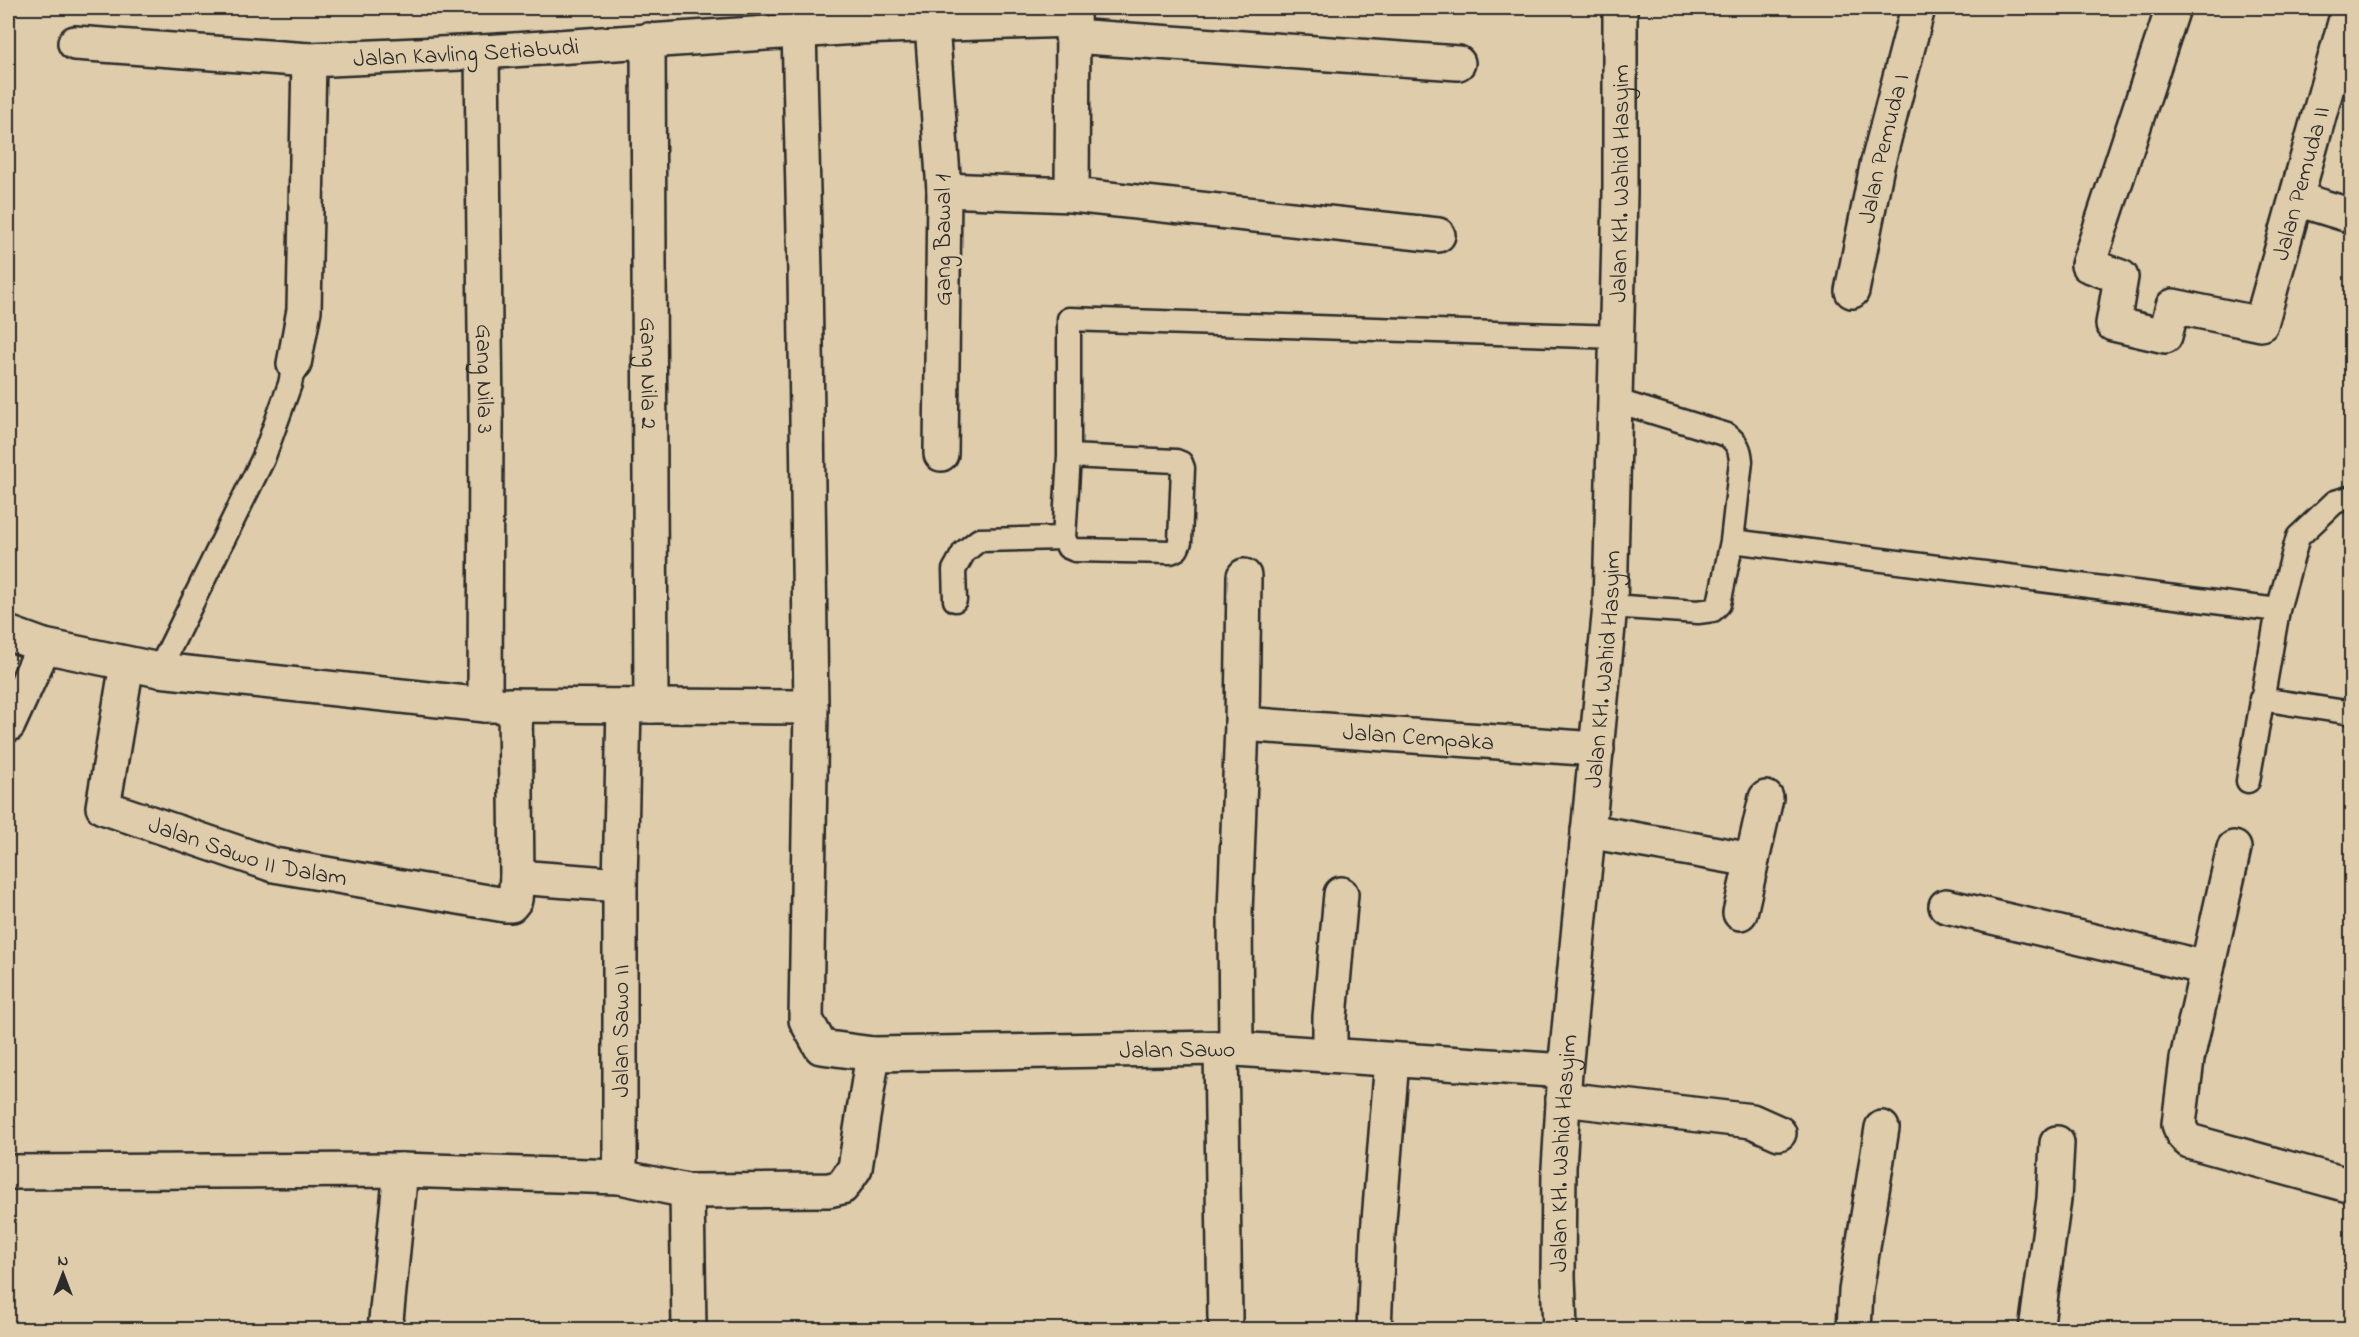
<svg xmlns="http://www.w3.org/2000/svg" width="2359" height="1337" font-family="'Indie Flower',sans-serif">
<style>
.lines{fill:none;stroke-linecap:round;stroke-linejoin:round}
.lane-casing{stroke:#2b2b2b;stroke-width:27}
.street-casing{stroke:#2b2b2b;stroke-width:38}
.secondary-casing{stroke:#2b2b2b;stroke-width:38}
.lane{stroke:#deccaa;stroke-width:22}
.street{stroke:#deccaa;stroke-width:33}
.secondary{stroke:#deccaa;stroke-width:33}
.labels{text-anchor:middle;stroke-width:6;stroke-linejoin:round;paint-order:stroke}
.street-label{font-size:24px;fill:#2b2b2b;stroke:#deccaa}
</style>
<rect width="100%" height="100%" fill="#deccaa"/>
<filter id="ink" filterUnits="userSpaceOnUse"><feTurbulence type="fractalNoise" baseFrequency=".0167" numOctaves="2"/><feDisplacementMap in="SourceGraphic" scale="12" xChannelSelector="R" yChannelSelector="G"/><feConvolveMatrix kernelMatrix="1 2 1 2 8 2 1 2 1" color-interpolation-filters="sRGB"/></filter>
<g filter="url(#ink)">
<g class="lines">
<g class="lane-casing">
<path id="lane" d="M 1069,456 L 1176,461 L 1181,463 L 1183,468 L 1180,542 L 1177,549 L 1171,552 L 1075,550 L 1068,547 L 1064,538 L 1069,456 L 1069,319 L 1618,337
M 1732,541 L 2278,610
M 955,600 L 954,570 L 964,552 L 979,540 L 1064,538
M 1610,606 L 1698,612 L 1713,610 L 1719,604 L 1732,541 L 1741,461 C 1740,448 1737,443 1727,435 L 1617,401
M 159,670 L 263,459 L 290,384 L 294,364
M 2261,699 L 2352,713
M 2248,781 L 2278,610 L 2298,537 L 2335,502 L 2352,497"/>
</g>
<g class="street-casing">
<g id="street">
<path id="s1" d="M 2173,8 L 2088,265 L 2121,277 L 2113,324 L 2165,336 L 2173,306 L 2261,324 L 2349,8"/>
<path d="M 932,25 L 944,190 L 941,454"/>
<path id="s2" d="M 799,30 L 805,273 L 811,707 L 806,1020 L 821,1047 L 873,1054 L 1221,1048 L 1565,1071"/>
<path d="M 1072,36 L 1458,63"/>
<path id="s3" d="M 648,40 L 651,706"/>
<path id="s4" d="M 75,43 L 309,60 L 482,52 L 857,27 L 1073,20"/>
<path id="s5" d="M 482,52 L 486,424 L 485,705"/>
<path d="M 944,190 L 1072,195 L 1438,235"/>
<path d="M 1072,195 L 1073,15"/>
<path d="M 2297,199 L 2352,216"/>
<path id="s6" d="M 1852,291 L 1877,166 L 1918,8"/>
<path d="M 294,364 L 304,310 L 309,60"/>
<path d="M 8,633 L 44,646 L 159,670 L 485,705 L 811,707"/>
<path id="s7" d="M 127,664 L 103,807 L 274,865 L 505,905 L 511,905 L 515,900 L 517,877 L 515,705"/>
<path id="s8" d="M 1242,724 L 1597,749"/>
<path d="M 8,725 L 44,646"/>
<path d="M 1588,831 L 1752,860"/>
<path d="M 2234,848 L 2187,1059 L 2179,1124 L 2182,1133 L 2189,1141 L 2352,1186"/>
<path d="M 517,877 L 620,885"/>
<path d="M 1946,906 L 2207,968"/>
<path d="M 1740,913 L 1766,798"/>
<path d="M 1221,1048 L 1225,1318"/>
<path d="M 1236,1049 L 1235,913 L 1242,724 L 1244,576"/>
<path d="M 1330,1055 L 1330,1017 L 1341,894"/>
<path d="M 1563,1099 L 1752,1121 L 1779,1133"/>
<path d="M 8,1172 L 401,1170 L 620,1177 L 687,1191 L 829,1190 L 842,1187 L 855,1168 L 873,1054"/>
<path d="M 620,1177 L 620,885 L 624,706"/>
<path d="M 687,1191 L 689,1330"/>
<path d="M 385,1330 L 401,1170"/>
<path d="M 1374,1330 L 1378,1233 L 1392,1060"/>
<path d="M 1854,1330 L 1856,1291 L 1882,1128"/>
<path d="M 2036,1330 L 2054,1199 L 2057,1143"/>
</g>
</g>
<g class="secondary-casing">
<g id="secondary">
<path id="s9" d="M 1560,1330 L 1558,1276 L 1559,1168 L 1565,1071 L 1610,606 L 1620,193 L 1620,8"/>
</g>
</g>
<use href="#lane" class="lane"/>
<use href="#street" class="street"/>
<use href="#secondary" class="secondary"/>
</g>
</g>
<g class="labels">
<g class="street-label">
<text dy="8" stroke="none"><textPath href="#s4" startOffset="392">Jalan Kavling Setiabudi</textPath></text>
<text dy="8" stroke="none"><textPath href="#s6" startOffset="146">Jalan Pemuda I</textPath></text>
<text dy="8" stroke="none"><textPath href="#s1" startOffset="674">Jalan Pemuda II</textPath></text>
<text dy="8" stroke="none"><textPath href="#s9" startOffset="1149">Jalan KH. Wahid Hasyim</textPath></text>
<text transform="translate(942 240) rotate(-90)" y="8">Gang Bawal 1</text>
<text dy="8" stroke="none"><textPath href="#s3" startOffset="333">Gang Nila 2</textPath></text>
<text dy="8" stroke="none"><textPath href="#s5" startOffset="327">Gang Nila 3</textPath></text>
<text dy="8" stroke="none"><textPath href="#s9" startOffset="663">Jalan KH. Wahid Hasyim</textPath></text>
<text dy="8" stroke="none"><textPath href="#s8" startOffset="177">Jalan Cempaka</textPath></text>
<text dy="8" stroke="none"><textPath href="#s7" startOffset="297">Jalan Sawo II Dalam</textPath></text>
<text transform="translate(620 1031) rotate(-90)" y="8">Jalan Sawo II</text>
<text dy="8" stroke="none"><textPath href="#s2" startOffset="1378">Jalan Sawo</textPath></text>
<text dy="8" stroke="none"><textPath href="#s9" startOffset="177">Jalan KH. Wahid Hasyim</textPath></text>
</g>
</g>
<rect width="2359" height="1337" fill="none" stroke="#deccaa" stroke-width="30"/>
<rect x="15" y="15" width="2329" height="1307" fill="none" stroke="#2b2b2b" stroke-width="2" filter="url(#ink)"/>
<g transform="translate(63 1274)" stroke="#deccaa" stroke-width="4.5" paint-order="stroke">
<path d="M0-4.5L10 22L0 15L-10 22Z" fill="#2b2b2b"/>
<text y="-9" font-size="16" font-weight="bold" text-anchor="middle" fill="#2b2b2b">N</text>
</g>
</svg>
